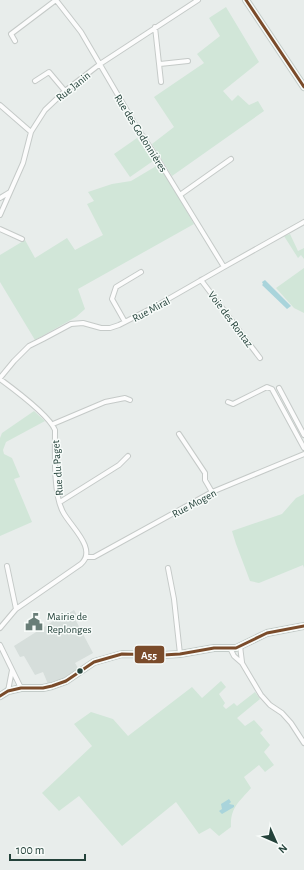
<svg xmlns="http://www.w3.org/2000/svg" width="304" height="870" font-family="'Alegreya Sans',sans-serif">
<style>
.built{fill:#d6dedb}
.green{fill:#d1e6d8}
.water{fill:#a9d4db}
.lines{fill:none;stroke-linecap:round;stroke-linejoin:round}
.street-casing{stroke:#c5cac8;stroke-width:6}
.secondary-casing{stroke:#c3cbc8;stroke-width:8}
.primary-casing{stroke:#c3ccc9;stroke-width:8}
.street{stroke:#fcfcfc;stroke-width:4}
.secondary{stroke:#fcfcfc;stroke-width:6}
.primary{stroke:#cfd7d5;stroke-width:6}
.bus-1-casing{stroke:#f7fbf9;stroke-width:6}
.bus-1{stroke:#7a4b2a;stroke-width:3}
.bus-dot{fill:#24423a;stroke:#f7fbf9;stroke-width:1.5}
.labels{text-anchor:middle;stroke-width:3;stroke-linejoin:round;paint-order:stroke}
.street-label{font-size:11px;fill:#24423a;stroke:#f7fbf9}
.poi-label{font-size:11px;fill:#24423a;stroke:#f7fbf9;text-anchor:start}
.line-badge{stroke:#f7fbf9;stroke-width:1.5}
.badge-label{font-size:11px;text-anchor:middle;font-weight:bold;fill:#fff}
</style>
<rect width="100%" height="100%" fill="#e8edeb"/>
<path class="built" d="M 74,610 L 78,617 L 75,619 L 93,653 L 75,663 L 78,668 L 69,675 L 61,680 L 48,684 L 43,672 L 35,675 L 24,656 L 20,657 L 14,646 L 55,620 L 56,621 Z"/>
<path class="green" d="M 226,7 L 259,62 L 223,91 L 232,101 L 238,95 L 249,105 L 258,101 L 264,111 L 172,176 L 152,144 L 174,127 L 154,97 L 204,63 L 197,54 L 220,36 L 209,18 Z
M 137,138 L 153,161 L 130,177 L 114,154 Z
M 158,165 L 171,184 L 194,224 L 78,289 L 85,309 L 76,317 L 35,340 L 0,282 L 0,255 L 25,240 L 35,258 L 67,238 L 75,250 L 103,235 L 87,204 L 94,201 L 88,192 L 112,184 L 131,181 Z
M 290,234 L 298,251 L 304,248 L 304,259 L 301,255 L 298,258 L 284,236 Z
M 304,268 L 304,313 L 294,308 L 276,288 Z
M 34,411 L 45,421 L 6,442 L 3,450 L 4,454 L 12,458 L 20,477 L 14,479 L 32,522 L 0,536 L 0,438 L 2,433 Z
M 304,494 L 304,568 L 303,565 L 259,583 L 250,581 L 236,544 L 232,531 L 282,514 L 296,498 Z
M 221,681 L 226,687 L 219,694 L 225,703 L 223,706 L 226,709 L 234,703 L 237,706 L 255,692 L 260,699 L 237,718 L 245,726 L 254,720 L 263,730 L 260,733 L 270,745 L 264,752 L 274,765 L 265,772 L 259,765 L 244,777 L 251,788 C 239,802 230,808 231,827 L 219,836 L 210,828 L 199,834 L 176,802 L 122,846 L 79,796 L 59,811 L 42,793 L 92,746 L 74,724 L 91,712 L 113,719 L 128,736 L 192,687 L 202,698 Z"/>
<path class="water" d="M 265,280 L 291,306 L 287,309 L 262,285 L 263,284 L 262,282 Z
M 229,799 L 231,802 L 229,804 L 234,805 L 234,807 L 222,814 L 219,811 L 222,809 L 221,804 Z"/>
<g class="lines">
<g class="street-casing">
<path id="street" d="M 155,27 L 161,82
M 15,41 L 11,34 L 56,0 L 81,32 L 136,126 L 159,161 L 224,267
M 160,64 L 188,61
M 35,81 L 49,72 L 65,91
M 0,105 L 31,132
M 180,195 L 231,159
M 0,198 L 10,192
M 0,215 L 23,163 L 31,132 L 45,110 L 65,91 L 100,64 L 198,0
M 0,229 L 22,239
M 201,280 L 260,358
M 125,322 L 112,299 L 116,287 L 141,272
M 0,378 L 14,361 L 29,346 L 43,339 L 71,324 L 83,323 L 101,328 L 110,328 L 119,325 L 156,306 L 224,267 L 304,222
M 0,379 C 15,390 49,415 55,430 C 55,452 53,494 63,512 C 70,526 98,549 81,564 L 16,609 L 0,628
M 279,388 L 304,435
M 228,402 L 233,404 L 267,387 L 272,389 L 304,448
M 53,424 L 105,402 L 125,398 L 130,400
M 179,434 L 205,473 L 205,480 L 212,492
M 60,502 L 119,465 L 128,456
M 87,557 L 94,557 L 212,492 L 304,454
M 7,566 L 16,609
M 168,568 L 174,599 L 180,654
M 0,645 L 21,688
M 240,646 L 242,662
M 230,648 L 234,656 L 242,663 L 261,695 L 270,705 L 282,713 L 291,723 L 304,743
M 8,691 L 12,670"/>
</g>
<g class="secondary-casing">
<path id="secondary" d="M 0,696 L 8,691 L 21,688 L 43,688 L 52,686 L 66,681 L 94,662 L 122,654 L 163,655 L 180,654 L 214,648 L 236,648 L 267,633 L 304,626"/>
</g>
<g class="primary-casing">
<path id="primary" d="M 246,0 L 304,87"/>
</g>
<use href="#street" class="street"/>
<use href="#secondary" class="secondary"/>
<use href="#primary" class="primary"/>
<g class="bus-1-casing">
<path id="bus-1" d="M 246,0 L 304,87
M 0,696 L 8,691 L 21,688 L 43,688 L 52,686 L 66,681 L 94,662 L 122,654 L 163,655 L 180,654 L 214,648 L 236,648 L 267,633 L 304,626"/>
</g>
<use href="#bus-1" class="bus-1"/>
</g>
<defs>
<g id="civic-bare" transform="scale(1.38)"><path d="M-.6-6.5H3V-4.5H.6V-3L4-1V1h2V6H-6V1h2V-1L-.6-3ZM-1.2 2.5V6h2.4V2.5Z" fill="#697e78" stroke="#f7fbf9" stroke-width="2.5" paint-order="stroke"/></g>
</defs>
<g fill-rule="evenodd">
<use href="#civic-bare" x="34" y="622"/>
</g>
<circle class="bus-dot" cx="80" cy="671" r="3.5"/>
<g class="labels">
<g class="street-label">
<text transform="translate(73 86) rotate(-39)" y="4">Rue Janin</text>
<text transform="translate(141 133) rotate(58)" y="4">Rue des Godonnières</text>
<text transform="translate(151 309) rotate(-28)" y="4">Rue Miral</text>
<text transform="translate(231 319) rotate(53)" y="4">Voie des Rontaz</text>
<text transform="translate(57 468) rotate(-94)" y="4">Rue du Paget</text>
<text transform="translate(194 503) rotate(-28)" y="4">Rue Mogen</text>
</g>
<g class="poi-label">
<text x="47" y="620">Mairie de<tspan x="47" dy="13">Replonges</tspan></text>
</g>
</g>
<rect class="line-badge" x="134" y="645" width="31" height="19" rx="4" fill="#7a4b2a"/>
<g class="badge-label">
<text x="149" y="659">A55</text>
</g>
<g transform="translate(276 842) rotate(135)" stroke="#f7fbf9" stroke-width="3" paint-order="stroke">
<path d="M0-3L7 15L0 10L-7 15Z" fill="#24423a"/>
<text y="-6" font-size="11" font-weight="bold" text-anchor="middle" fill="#24423a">N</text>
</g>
<path d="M10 854v6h75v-6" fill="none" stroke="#24423a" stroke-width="2"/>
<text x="16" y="854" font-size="12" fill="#24423a" stroke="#f7fbf9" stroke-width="3" paint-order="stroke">100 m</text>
</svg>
